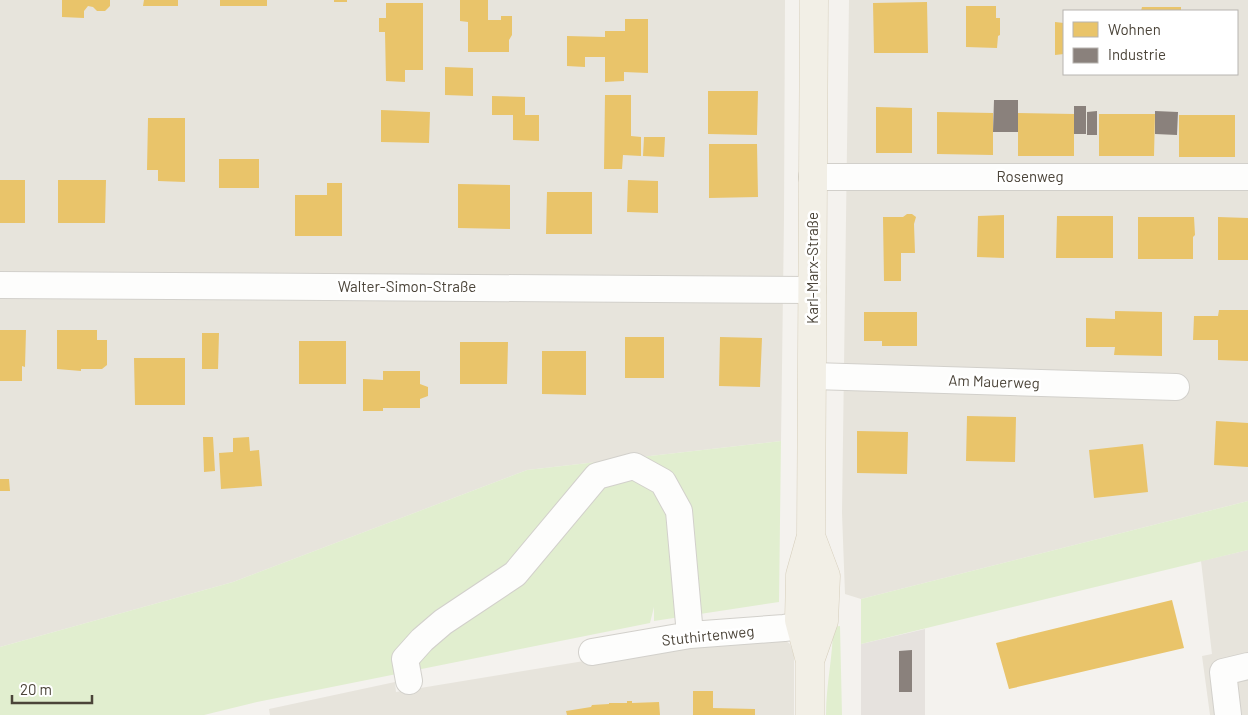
<svg xmlns="http://www.w3.org/2000/svg" width="1248" height="715" font-family="Barlow,sans-serif">
<style>
.residential{fill:#e7e4dc;fill-rule:evenodd}
.industrial{fill:#e6e2de}
.green{fill:#e1eecf}
.homes{fill:#e9c46a}
.industry{fill:#8a817c}
.lines{fill:none;stroke-linecap:round;stroke-linejoin:round}
.minor-casing{stroke:#d2d0cb;stroke-width:28}
.major-casing{stroke:#d6cebb;stroke-width:29}
.minor{stroke:#fdfdfc;stroke-width:26}
.major{stroke:#f2efe6;stroke-width:28}
.labels{text-anchor:middle;stroke-width:5;stroke-linejoin:round;paint-order:stroke}
.street-label{font-size:15px;fill:#4b4439;stroke:#fff}
</style>
<rect width="100%" height="100%" fill="#f4f2ee"/>
<path class="residential" d="M 0,0 L 785,0 L 784,218 L 781,441 L 527,470 L 233,582 L 0,647 Z
M 849,0 L 1248,0 L 1248,501 L 861,599 L 845,594 L 842,513 ZM 1064,11 L 1237,11 L 1237,74 L 1064,74 Z
M 1248,550 L 1248,715 L 1210,715 L 1202,656 L 1212,654 L 1201,561 Z
M 770,635 L 782,638 L 790,644 L 794,655 L 794,715 L 270,715 L 269,709 L 395,682 L 396,692 L 584,661 Z"/>
<path class="industrial" d="M 925,629 L 925,715 L 861,715 L 861,644 Z"/>
<path class="green" d="M 781,441 L 779,602 L 654,621 L 654,607 L 650,623 L 257,702 L 204,715 L 0,715 L 0,647 L 233,582 L 527,470 Z
M 1248,501 L 1248,550 L 861,644 L 861,599 Z
M 840,626 L 842,715 L 826,715 C 826,685 833,656 833,627 Z"/>
<path class="homes" d="M 62,0 L 110,0 L 110,6 L 105,11 L 97,11 L 93,7 L 88,6 L 84,11 L 84,18 L 62,17 Z
M 144,0 L 178,0 L 178,6 L 143,6 Z
M 220,0 L 267,0 L 267,6 L 220,6 Z
M 334,0 L 347,0 L 347,2 L 334,2 Z
M 460,0 L 488,0 L 488,20 L 501,20 L 501,16 L 512,16 L 512,35 L 509,40 L 509,52 L 468,52 L 468,22 L 460,21 Z
M 927,2 L 928,53 L 874,53 L 873,3 Z
M 386,3 L 423,3 L 423,70 L 405,70 L 405,82 L 386,81 L 385,32 L 379,32 L 379,18 L 386,18 Z
M 966,6 L 996,6 L 996,18 L 1000,18 L 1000,35 L 998,36 L 997,48 L 966,47 Z
M 1142,7 L 1181,7 L 1181,11 L 1141,11 Z
M 625,19 L 648,19 L 648,73 L 624,72 L 624,81 L 605,82 L 605,57 L 585,57 L 585,67 L 567,66 L 567,36 L 605,37 L 605,31 L 625,31 Z
M 1055,22 L 1064,23 L 1064,54 L 1055,55 Z
M 445,67 L 473,68 L 473,96 L 445,95 Z
M 708,91 L 758,91 L 757,135 L 708,134 Z
M 605,95 L 631,95 L 631,136 L 641,137 L 641,156 L 623,155 L 622,169 L 604,169 Z
M 492,96 L 525,97 L 525,115 L 539,115 L 539,141 L 513,140 L 513,115 L 492,115 Z
M 876,107 L 912,108 L 912,153 L 876,153 Z
M 381,110 L 430,112 L 429,143 L 381,142 Z
M 937,112 L 993,113 L 993,155 L 937,154 Z
M 1018,113 L 1074,114 L 1074,156 L 1018,156 Z
M 1099,114 L 1155,114 L 1154,156 L 1099,156 Z
M 1179,115 L 1235,115 L 1235,157 L 1179,157 Z
M 148,118 L 185,118 L 185,182 L 158,181 L 158,170 L 147,170 Z
M 644,137 L 665,137 L 664,157 L 643,156 Z
M 709,144 L 757,144 L 758,197 L 709,198 Z
M 219,159 L 259,159 L 259,188 L 219,188 Z
M 0,180 L 25,180 L 25,223 L 0,223 Z
M 58,180 L 106,180 L 105,223 L 58,223 Z
M 628,180 L 658,181 L 658,213 L 627,212 Z
M 327,183 L 342,183 L 342,236 L 295,236 L 295,195 L 327,195 Z
M 458,184 L 510,185 L 510,229 L 458,228 Z
M 547,192 L 592,192 L 592,234 L 546,234 Z
M 907,214 L 912,214 L 916,217 L 914,224 L 915,253 L 901,253 L 901,281 L 884,281 L 883,217 L 903,217 Z
M 1004,215 L 1004,258 L 977,257 L 978,216 Z
M 1057,216 L 1113,216 L 1113,258 L 1056,258 Z
M 1138,217 L 1194,217 L 1195,235 L 1193,237 L 1193,259 L 1138,259 Z
M 1218,217 L 1248,218 L 1248,260 L 1218,260 Z
M 1219,310 L 1248,310 L 1248,361 L 1218,360 L 1218,340 L 1193,340 L 1194,316 L 1218,316 Z
M 1115,311 L 1162,312 L 1162,356 L 1114,355 L 1115,347 L 1086,347 L 1086,318 L 1115,319 Z
M 864,312 L 917,312 L 917,346 L 882,346 L 882,341 L 864,341 Z
M 0,330 L 26,330 L 25,367 L 22,366 L 22,381 L 0,381 Z
M 57,330 L 97,330 L 97,340 L 107,340 L 107,365 L 102,369 L 81,369 L 81,371 L 57,369 Z
M 202,333 L 219,333 L 218,369 L 202,369 Z
M 625,337 L 664,337 L 664,378 L 625,378 Z
M 720,337 L 762,338 L 760,387 L 719,386 Z
M 299,341 L 346,341 L 346,384 L 299,384 Z
M 460,342 L 508,342 L 507,384 L 460,384 Z
M 542,351 L 586,351 L 586,395 L 542,394 Z
M 134,358 L 185,358 L 185,405 L 135,405 Z
M 383,371 L 420,371 L 420,384 L 428,387 L 428,396 L 420,399 L 420,408 L 383,408 L 383,411 L 363,411 L 363,379 L 383,380 Z
M 967,416 L 1016,417 L 1015,462 L 966,461 Z
M 1216,421 L 1248,423 L 1248,467 L 1214,465 Z
M 857,431 L 908,432 L 907,474 L 857,473 Z
M 203,437 L 213,437 L 215,471 L 204,472 Z
M 249,437 L 250,451 L 259,450 L 262,486 L 221,489 L 219,453 L 233,452 L 233,438 Z
M 1143,444 L 1148,492 L 1094,498 L 1089,450 Z
M 0,479 L 9,479 L 10,491 L 0,491 Z
M 1172,600 L 1184,648 L 1009,689 L 996,643 Z
M 693,691 L 713,691 L 713,708 L 755,709 L 755,715 L 693,715 Z
M 627,701 L 632,701 L 632,703 L 659,702 L 660,715 L 567,715 L 566,711 L 591,707 L 592,705 L 609,704 L 609,703 L 627,703 Z"/>
<path class="industry" d="M 994,100 L 1018,100 L 1018,132 L 993,132 Z
M 1074,106 L 1086,106 L 1086,134 L 1074,134 Z
M 1097,111 L 1097,135 L 1087,135 L 1087,112 Z
M 1155,111 L 1178,112 L 1177,135 L 1155,134 Z
M 912,650 L 912,692 L 899,692 L 899,651 Z"/>
<g class="lines">
<g class="minor-casing">
<path id="minor" d="M 812,177 L 1248,177
M 0,285 L 813,290
M 813,376 L 1176,387
M 592,652 L 690,635 L 784,628 L 822,623
M 409,681 L 405,659 L 422,640 L 443,622 L 515,574 L 597,476 L 634,466 L 663,482 L 679,511 L 690,635
M 1228,715 L 1223,672 L 1248,666"/>
</g>
<g class="major-casing">
<path id="major" d="M 810,661 L 824,621 L 826,576 L 811,536
M 810,715 L 810,661 L 799,620 L 800,575 L 811,536 L 814,0"/>
</g>
<use href="#minor" class="minor"/>
<use href="#major" class="major"/>
</g>
<g class="labels">
<g class="street-label">
<text x="1030" y="182">Rosenweg</text>
<text transform="translate(813 268) rotate(-90)" y="5">Karl-Marx-Straße</text>
<text x="407" y="292">Walter-Simon-Straße</text>
<text transform="translate(994 382) rotate(2)" y="5">Am Mauerweg</text>
<text transform="translate(708 636) rotate(-6)" y="5">Stuthirtenweg</text>
</g>
</g>
<rect x="1063" y="10" width="175" height="65" fill="#ffffff" stroke="#b7b4b0"/>
<rect x="1073" y="22" width="25" height="15" fill="#e9c46a" stroke="#b7b4b0"/>
<text x="1108" y="35" font-size="15" fill="#4b4439">Wohnen</text>
<rect x="1073" y="48" width="25" height="15" fill="#8a817c" stroke="#b7b4b0"/>
<text x="1108" y="60" font-size="15" fill="#4b4439">Industrie</text>
<path d="M12 695v8h80v-8" fill="none" stroke="#4b4439" stroke-width="2.5"/>
<text x="20" y="695" font-size="15" fill="#4b4439" stroke="#ffffff" stroke-width="4" paint-order="stroke">20 m</text>
</svg>
